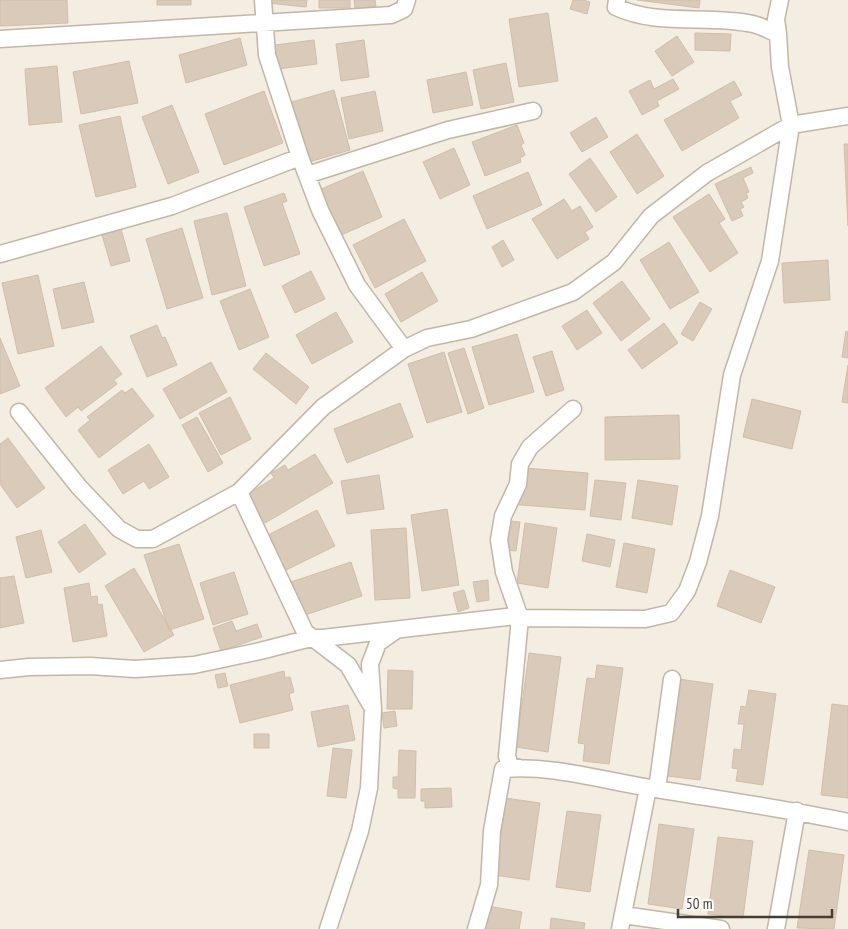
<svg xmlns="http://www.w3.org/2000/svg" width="848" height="929" font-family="'PT Sans Narrow',sans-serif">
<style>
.building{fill:#d9cab9;stroke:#d1bea9}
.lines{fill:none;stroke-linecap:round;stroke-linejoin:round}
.minor-casing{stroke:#c2b6a7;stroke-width:19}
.minor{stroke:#fff;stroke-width:16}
</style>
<rect width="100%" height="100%" fill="#f3ede2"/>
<path class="building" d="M 0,0 L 67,0 L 68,23 L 0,26 Z
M 157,0 L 191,0 L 191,5 L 157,5 Z
M 268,0 L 307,0 L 306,7 L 268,3 Z
M 319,0 L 350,0 L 350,8 L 319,8 Z
M 354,0 L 375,0 L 376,6 L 355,9 Z
M 573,0 L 583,0 L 590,2 L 587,14 L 570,9 Z
M 637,0 L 700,0 L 699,8 Z
M 548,13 L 558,81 L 519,87 L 509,19 Z
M 695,33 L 731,34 L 730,51 L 695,50 Z
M 677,36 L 694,62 L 672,76 L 655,51 Z
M 240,38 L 247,65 L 186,83 L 179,55 Z
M 314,40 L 317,64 L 278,69 L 275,45 Z
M 364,40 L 369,77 L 341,81 L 336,44 Z
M 129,61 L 138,103 L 81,114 L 73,72 Z
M 506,63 L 514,102 L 481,109 L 473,70 Z
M 57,66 L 62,122 L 29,125 L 25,69 Z
M 466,72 L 473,105 L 433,113 L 427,80 Z
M 673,79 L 679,89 L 657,101 L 659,106 L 642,115 L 629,91 L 650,80 L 654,89 Z
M 734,81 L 742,95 L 730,101 L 739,118 L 682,151 L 664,120 Z
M 334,90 L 350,150 L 309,162 L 292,102 Z
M 264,91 L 283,143 L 224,165 L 205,114 Z
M 375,91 L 383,131 L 349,139 L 341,98 Z
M 172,105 L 199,172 L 168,184 L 142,117 Z
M 120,116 L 136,187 L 96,197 L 79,125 Z
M 596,117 L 608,137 L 582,152 L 570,133 Z
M 517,125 L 524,143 L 521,145 L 525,155 L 520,158 L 521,162 L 485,176 L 472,142 Z
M 637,134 L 664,176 L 637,194 L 610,152 Z
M 844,144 L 848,144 L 848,226 Z
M 454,148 L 470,185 L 440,199 L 423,162 Z
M 590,158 L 617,197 L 596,212 L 569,174 Z
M 751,167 L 753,173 L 743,178 L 749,192 L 746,193 L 748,198 L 741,202 L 744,207 L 740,209 L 743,216 L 732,221 L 715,184 Z
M 363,171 L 382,217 L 339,236 L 319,190 Z
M 528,172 L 542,205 L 487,229 L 473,196 Z
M 284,193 L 287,201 L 282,203 L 300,254 L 264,266 L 244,207 Z
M 709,194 L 725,219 L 719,223 L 738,253 L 710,272 L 673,217 Z
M 564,199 L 572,211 L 580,206 L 593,227 L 585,232 L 589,239 L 557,259 L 532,219 Z
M 227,213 L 246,286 L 212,295 L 194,221 Z
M 404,219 L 426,261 L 375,288 L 353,245 Z
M 182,228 L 203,298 L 167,309 L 146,239 Z
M 121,229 L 130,261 L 111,266 L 102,235 Z
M 503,240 L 514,260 L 502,267 L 492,247 Z
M 669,242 L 699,292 L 670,309 L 640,260 Z
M 828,260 L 830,300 L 784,303 L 782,263 Z
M 311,271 L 325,299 L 295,313 L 282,286 Z
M 422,272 L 438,301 L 401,322 L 385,294 Z
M 38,275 L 54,346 L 18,354 L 2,283 Z
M 622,281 L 650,319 L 621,341 L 593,303 Z
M 84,282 L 94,322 L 62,329 L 53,289 Z
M 250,289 L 269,337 L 239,350 L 220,301 Z
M 700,302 L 712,309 L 693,341 L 681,334 Z
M 587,310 L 602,333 L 577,350 L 562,326 Z
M 336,312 L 353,342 L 312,364 L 296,335 Z
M 664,323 L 678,343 L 642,369 L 628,350 Z
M 157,325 L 162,338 L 165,337 L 177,365 L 147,377 L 130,336 Z
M 846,331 L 848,332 L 848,358 L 842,357 Z
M 517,334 L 534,392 L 489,405 L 472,347 Z
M 0,338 L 20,386 L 0,394 Z
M 101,346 L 122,374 L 114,380 L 117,384 L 81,411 L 78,407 L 66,417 L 45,388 Z
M 464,348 L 484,408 L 468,414 L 448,353 Z
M 552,351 L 564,390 L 546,396 L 533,357 Z
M 444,352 L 462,412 L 427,423 L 408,364 Z
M 266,353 L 309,387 L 296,404 L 253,369 Z
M 211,362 L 227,392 L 180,419 L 163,389 Z
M 848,365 L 848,403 L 842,402 Z
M 132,388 L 154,416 L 99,458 L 78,430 L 90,420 L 87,417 L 122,390 L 125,393 Z
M 230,397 L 251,439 L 221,455 L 199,413 Z
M 752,399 L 801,411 L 792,449 L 743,437 Z
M 400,403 L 413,437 L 347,463 L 334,429 Z
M 679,415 L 680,459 L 605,460 L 605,417 Z
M 197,417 L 223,463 L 208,472 L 182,425 Z
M 8,438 L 45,488 L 17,508 L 0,484 L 0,444 Z
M 149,444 L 169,477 L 149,489 L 144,481 L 123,494 L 108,470 Z
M 315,454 L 333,483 L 265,523 L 248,494 L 274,478 L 271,473 L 285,465 L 288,470 Z
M 512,467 L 588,473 L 585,510 L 508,504 Z
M 379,475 L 384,509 L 347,514 L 341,481 Z
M 595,480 L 626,483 L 621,520 L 590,516 Z
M 638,480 L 678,486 L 672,525 L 632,518 Z
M 447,509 L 459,585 L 422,591 L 411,515 Z
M 317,510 L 335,546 L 286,570 L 268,535 Z
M 501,520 L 520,522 L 516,551 L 498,549 Z
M 525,523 L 557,528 L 548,588 L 517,583 Z
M 85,524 L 106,554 L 79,573 L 58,542 Z
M 406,528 L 410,598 L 375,600 L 371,530 Z
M 41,530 L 52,572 L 26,578 L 16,537 Z
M 587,534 L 615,540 L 610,567 L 582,561 Z
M 624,543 L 655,549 L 647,593 L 616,587 Z
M 179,544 L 204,619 L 169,630 L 144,555 Z
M 351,562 L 362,596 L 299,617 L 288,583 Z
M 134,568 L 174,635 L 144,652 L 105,586 Z
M 730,570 L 775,587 L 761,623 L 717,606 Z
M 234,572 L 248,614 L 213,625 L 200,583 Z
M 14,576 L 24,623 L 0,628 L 0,578 Z
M 488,580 L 489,600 L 477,602 L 473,582 Z
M 89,583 L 91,597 L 97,596 L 98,605 L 102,604 L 107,636 L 73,642 L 64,588 Z
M 464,590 L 469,608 L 458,612 L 453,593 Z
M 232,621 L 236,631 L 257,624 L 262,637 L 221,651 L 213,628 Z
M 529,653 L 561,657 L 548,752 L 516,747 Z
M 597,665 L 623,668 L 609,764 L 583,761 L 585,744 L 578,743 L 587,678 L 595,679 Z
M 388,670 L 413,671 L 412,709 L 387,709 Z
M 284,671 L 285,678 L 290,677 L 294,692 L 289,694 L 293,710 L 240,723 L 230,685 Z
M 225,673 L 228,686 L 218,688 L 215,675 Z
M 679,679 L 713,684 L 700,780 L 667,776 Z
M 749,690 L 776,694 L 763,785 L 736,781 L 738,769 L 732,768 L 734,749 L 741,750 L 744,724 L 738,724 L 741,706 L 746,707 Z
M 832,704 L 848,706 L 848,798 L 821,795 Z
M 348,705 L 355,740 L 318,747 L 311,712 Z
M 395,711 L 397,726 L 384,728 L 382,713 Z
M 254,734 L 269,734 L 269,748 L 254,748 Z
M 333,748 L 352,750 L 346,798 L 327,796 Z
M 399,750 L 416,751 L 415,798 L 398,798 L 398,789 L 393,788 L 393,777 L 398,777 Z
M 451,788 L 452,807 L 425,808 L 425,801 L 421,801 L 421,789 Z
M 505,798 L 540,803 L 529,880 L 494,875 Z
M 567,811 L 601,815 L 590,892 L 556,887 Z
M 659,824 L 694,829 L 682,909 L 648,904 Z
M 718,837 L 753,841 L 743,918 L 708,914 Z
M 809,850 L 844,855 L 834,929 L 797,928 Z
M 488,906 L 522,912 L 519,929 L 484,929 Z
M 551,918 L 585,923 L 584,929 L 550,929 Z"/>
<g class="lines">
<g class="minor-casing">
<path id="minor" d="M 263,0 L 267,55 L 300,157 L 320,210 L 357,285 L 404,349
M 778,34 L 776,19 L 780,0
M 0,39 L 391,15 L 404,9 L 407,0
M 307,175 L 448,130 L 533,111
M 0,254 L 172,206 L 300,157
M 19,412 L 79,487 L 119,529 L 137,539 L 153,539 L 239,492 L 323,407 L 404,349 L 427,338 L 471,329 L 573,292 L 614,262 L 651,216 L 707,173 L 791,125 L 848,116
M 239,492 L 305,632 L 348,665 L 371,705
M 0,670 L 29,667 L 90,666 L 135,669 L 194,665 L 260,651 L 311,638 L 323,638 L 515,616 L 520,618 L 645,619 L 671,613 L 687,591 L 698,562 L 710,516 L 732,375 L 770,261 L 791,125 L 780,67 L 778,34 C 770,31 762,26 753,24 C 709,14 658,27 616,7 L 617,0
M 520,768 L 510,766 L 507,756 L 520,618 L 504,572 L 499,540 L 503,516 L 518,484 L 520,464 L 530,447 L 573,409
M 657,789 L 672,679
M 623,915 L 721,929
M 328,929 L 360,831 L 369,788 L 373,709 L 370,664 L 378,643 L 395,631
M 476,929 L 489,885 L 492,831 L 503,769 C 554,765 600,780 650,788 C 716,799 782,808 848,822
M 620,929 L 648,788
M 776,929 L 797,811"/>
</g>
<use href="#minor" class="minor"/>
</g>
<path d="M678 909v8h154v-8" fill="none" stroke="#453c32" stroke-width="2.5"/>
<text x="686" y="909" font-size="15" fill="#453c32" stroke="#ffffff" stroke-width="4" paint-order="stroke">50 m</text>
</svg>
